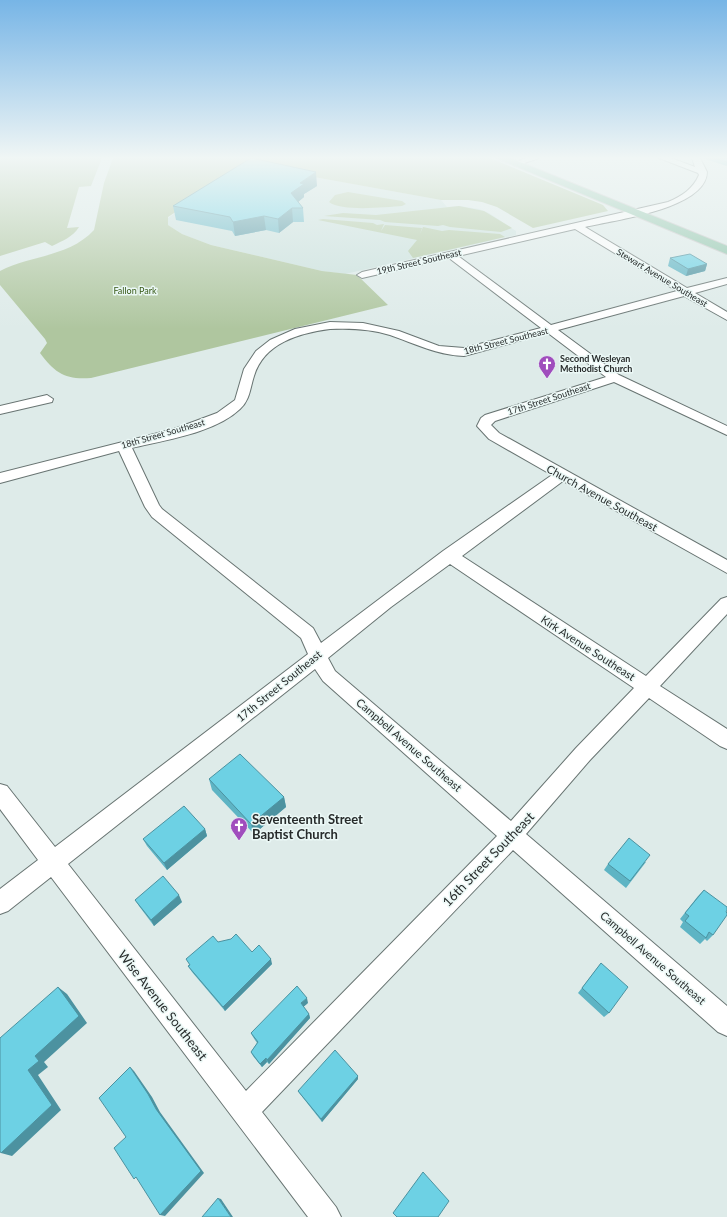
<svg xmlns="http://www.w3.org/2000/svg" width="727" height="1217" font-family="Lato,sans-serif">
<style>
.built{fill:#cbe1dd}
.green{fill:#afc69f}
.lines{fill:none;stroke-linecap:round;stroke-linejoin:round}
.minor-casing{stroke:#687472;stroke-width:2}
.major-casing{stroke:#c7c8c8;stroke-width:2}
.minor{fill:#fff;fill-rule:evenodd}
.major{fill:#8cc3a8;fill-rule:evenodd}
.wall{fill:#5eb4c4}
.shaded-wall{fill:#4c92a0}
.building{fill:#6dd1e4;stroke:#4c92a0}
.labels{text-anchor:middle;stroke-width:3;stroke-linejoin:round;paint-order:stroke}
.far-street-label{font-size:9px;fill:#272b2b;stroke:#ebf8f6}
.far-park-label{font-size:9px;fill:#365815;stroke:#ebf8f6}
.far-poi-label{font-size:9px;font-weight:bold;fill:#272b2b;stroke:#ebf8f6;text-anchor:start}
.street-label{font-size:11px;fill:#272b2b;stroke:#ebf8f6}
.near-poi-label{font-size:13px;font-weight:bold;fill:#272b2b;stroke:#ebf8f6;text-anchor:start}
.near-street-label{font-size:13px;fill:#272b2b;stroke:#ebf8f6}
</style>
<rect width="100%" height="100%" fill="#deebe9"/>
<path class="built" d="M 244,167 L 304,175 L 441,200 L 447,207 L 459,206 L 479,209 L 489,213 L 516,231 L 516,235 L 345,274 L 322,271 L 211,245 L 182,234 L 168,225 L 168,218 Z"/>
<path class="green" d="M 0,158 L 102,158 L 91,186 L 79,187 L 67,228 L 79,227 C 73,237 62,241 52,246 L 45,242 L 0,256 Z
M 113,158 L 490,158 L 603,205 L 608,211 L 533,228 L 497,207 L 482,202 L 468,200 L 441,200 L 303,175 L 244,167 L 168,217 L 168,225 L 182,234 L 211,245 L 322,271 L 357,275 L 388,305 L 91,378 C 65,380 55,373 40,353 L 47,343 L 45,339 L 0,285 L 0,271 C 31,255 69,257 94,230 L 104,183 Z
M 348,192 L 402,201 L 406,204 L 402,206 C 386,207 342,212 329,202 L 335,195 Z
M 459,206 L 484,211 L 512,228 L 501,232 L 450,227 L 443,225 L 438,226 L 385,222 L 380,220 L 324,216 L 343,213 L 376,215 Z
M 323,219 L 373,223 L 377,225 L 384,224 L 381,231 L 385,225 L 422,228 L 420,234 L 423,227 L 442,231 L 449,230 L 500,234 L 505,237 L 413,258 L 408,251 L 417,240 L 318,220 Z"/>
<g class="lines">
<g class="minor-casing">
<path id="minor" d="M 526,158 L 539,158 L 516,166 L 512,164 Z
M 659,158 L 671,158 L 695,167 L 692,158 L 700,158 L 707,172 C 706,209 614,220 585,227 L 687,288 L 727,278 L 727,284 L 695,293 L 727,312 L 727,320 L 684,296 L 558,330 L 619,375 L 727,426 L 727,435 L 614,382 L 495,421 L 491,425 L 499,433 L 727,560 L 727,573 L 563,481 L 462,556 L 646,676 L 721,599 L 727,597 L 727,614 L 660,686 L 727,729 L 727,749 L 720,746 L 649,698 L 590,760 L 526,834 L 727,1006 L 727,1036 L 718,1032 L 513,850 L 262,1112 L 336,1207 L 341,1217 L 308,1217 L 51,877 L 8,911 L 0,914 L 0,889 L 38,860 L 0,809 L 0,784 L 7,786 L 55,847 L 308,654 L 301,638 L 152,517 L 145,507 L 119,451 L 0,483 L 0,473 L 174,429 L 217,413 L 235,400 L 244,369 L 256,351 L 270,340 L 295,329 L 330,322 L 363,323 L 399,331 L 439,346 L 464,348 L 541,328 L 449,258 L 362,278 L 357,275 L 362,272 L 668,202 C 682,196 693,189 699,175 L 698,173 ZM 575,229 L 677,291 L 551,325 L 458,256 ZM 330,329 C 350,328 371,329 390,335 C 416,344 437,355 464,356 L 548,333 L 606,377 L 485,415 L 481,418 L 477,426 L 489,439 L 552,475 L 443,551 L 321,643 L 313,628 L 162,509 L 159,505 L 132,448 C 165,440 215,433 240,409 C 250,400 250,388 254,376 C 264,343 299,333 330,329 ZM 450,564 L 634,688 L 576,748 L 511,821 L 335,671 L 328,658 L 391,607 ZM 315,669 L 323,681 L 497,836 L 246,1091 L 68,864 Z
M 47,395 L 53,399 L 52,402 L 0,414 L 0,406 Z"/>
</g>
<g class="major-casing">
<path id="major" d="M 496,158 L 510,158 L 727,246 L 727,254 Z"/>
</g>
<use href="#minor" class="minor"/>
<use href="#major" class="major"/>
</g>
<path class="wall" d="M 702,158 L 727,158 L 727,166 Z
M 317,186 L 304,194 L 304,197 L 298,202 L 303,208 L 304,222 L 293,222 L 279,233 L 266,230 L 235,236 L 232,231 L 176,220 L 173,206 Z
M 670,258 L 707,264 L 705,271 L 686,276 L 668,266 Z
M 209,779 L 284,797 L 286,807 L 254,834 L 212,790 Z
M 205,829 L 207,836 L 167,870 L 147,846 L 143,839 Z
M 646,862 L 626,888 L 604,870 L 608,864 Z
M 704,890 L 713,935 L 707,941 L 705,939 L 700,944 L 680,927 L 683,922 L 680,919 L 698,896 Z
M 135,900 L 182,902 L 154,926 L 139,906 Z
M 218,942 L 252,952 L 272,964 L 225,1011 L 192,972 L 188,966 Z
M 601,963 L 609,1013 L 604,1017 L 578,993 Z
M 308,1003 L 303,1007 L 309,1014 L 310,1018 L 269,1064 L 267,1062 L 262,1067 L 253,1056 L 251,1052 L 257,1043 L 253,1037 L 251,1033 Z
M 358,1076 L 358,1079 L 322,1122 L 300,1094 L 298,1091 Z"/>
<path class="shaded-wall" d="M 316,172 L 317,186 L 304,194 L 304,197 L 292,207 L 291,193 L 300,183 Z
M 292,208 L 293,222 L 279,233 L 278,219 Z
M 264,216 L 266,230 L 235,236 L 233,222 Z
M 707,264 L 705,271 L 686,276 L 688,269 Z
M 284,797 L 286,807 L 254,834 L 251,824 Z
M 205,829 L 207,836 L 167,870 L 164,863 Z
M 179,895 L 182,902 L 154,926 L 151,920 Z
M 271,959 L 272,964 L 225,1011 L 223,1007 Z
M 58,987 L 67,994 L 87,1023 L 44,1062 L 48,1067 L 38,1075 L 61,1110 L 12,1156 L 1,1153 L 28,1070 L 35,1056 Z
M 307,998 L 308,1003 L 302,1008 L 301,1003 Z
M 309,1014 L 310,1018 L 269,1064 L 267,1060 Z
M 266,1058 L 267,1062 L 262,1067 L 260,1064 Z
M 130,1067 L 134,1071 L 152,1097 L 160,1112 L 204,1173 L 165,1216 L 160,1215 L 156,1109 Z
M 358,1076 L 358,1079 L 322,1122 L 321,1119 Z
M 218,1198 L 221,1199 L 233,1217 L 231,1217 Z"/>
<path class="building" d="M 251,158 L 316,172 L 300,183 L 304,184 L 291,193 L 303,208 L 292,208 L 278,219 L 264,216 L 233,222 L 230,217 L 173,206 Z
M 714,158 L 727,158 L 727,162 Z
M 690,254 L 707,264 L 688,269 L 670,258 Z
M 240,754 L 284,797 L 251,824 L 209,779 Z
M 184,806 L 205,829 L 164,863 L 143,839 Z
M 629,838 L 650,855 L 630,881 L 608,864 Z
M 163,876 L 179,895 L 151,920 L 135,900 Z
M 704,890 L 727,907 L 727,910 L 726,912 L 727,913 L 727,915 L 713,935 L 709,932 L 706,938 L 685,921 L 689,916 L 685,913 Z
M 236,934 L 252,952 L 259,945 L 271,959 L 223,1007 L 188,966 L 190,965 L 186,959 L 213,936 L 218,942 L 231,939 Z
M 601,963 L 628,987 L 609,1013 L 582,988 Z
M 297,986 L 307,998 L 301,1003 L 309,1014 L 267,1060 L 266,1058 L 260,1064 L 251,1052 L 258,1042 L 251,1033 Z
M 58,987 L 79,1016 L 35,1056 L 39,1061 L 28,1070 L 52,1105 L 1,1153 L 0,1151 L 0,1038 Z
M 335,1050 L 358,1076 L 321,1119 L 298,1091 Z
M 130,1067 L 148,1094 L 156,1109 L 201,1171 L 160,1215 L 136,1177 L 134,1179 L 114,1148 L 126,1137 L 99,1098 Z
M 423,1172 L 449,1201 L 438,1217 L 397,1217 L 393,1213 Z
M 218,1198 L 231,1217 L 202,1217 Z"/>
<linearGradient id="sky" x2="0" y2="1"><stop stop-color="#77b5e6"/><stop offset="0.48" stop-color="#f0f6f5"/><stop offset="1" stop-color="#f0f6f5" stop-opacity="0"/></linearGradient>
<rect width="727" height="329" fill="url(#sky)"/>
<defs>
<g id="church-pin" transform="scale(0.9)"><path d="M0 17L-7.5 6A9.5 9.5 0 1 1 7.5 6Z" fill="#a04dbd" stroke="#ebf8f6"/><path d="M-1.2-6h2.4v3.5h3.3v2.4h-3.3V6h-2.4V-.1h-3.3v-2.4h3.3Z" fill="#fff"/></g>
</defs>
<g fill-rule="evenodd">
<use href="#church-pin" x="547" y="364"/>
<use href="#church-pin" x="239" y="826"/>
</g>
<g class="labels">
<g class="far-street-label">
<text transform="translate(419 262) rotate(-13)" y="3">19th Street Southeast</text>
<text transform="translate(662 278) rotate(31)" y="3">Stewart Avenue Southeast</text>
<text transform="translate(506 341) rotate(-14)" y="3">18th Street Southeast</text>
<text transform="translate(549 399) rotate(-18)" y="3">17th Street Southeast</text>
<text transform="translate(163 434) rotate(-16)" y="3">18th Street Southeast</text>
</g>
<g class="far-park-label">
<text x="135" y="294">Fallon Park</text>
</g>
<g class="far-poi-label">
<text x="560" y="362">Second Wesleyan<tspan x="560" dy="10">Methodist Church</tspan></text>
</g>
<g class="street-label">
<text transform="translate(602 498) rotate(29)" y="4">Church Avenue Southeast</text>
<text transform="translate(588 648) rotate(33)" y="4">Kirk Avenue Southeast</text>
<text transform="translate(279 686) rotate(-39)" y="4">17th Street Southeast</text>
<text transform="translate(409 745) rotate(41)" y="4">Campbell Avenue Southeast</text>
<text transform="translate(653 958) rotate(41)" y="4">Campbell Avenue Southeast</text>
</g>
<g class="near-poi-label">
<text x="252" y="824">Seventeenth Street<tspan x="252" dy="15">Baptist Church</tspan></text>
</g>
<g class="near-street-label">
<text transform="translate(488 859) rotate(-46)" y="5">16th Street Southeast</text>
<text transform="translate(163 1005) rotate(52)" y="5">Wise Avenue Southeast</text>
</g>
</g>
</svg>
